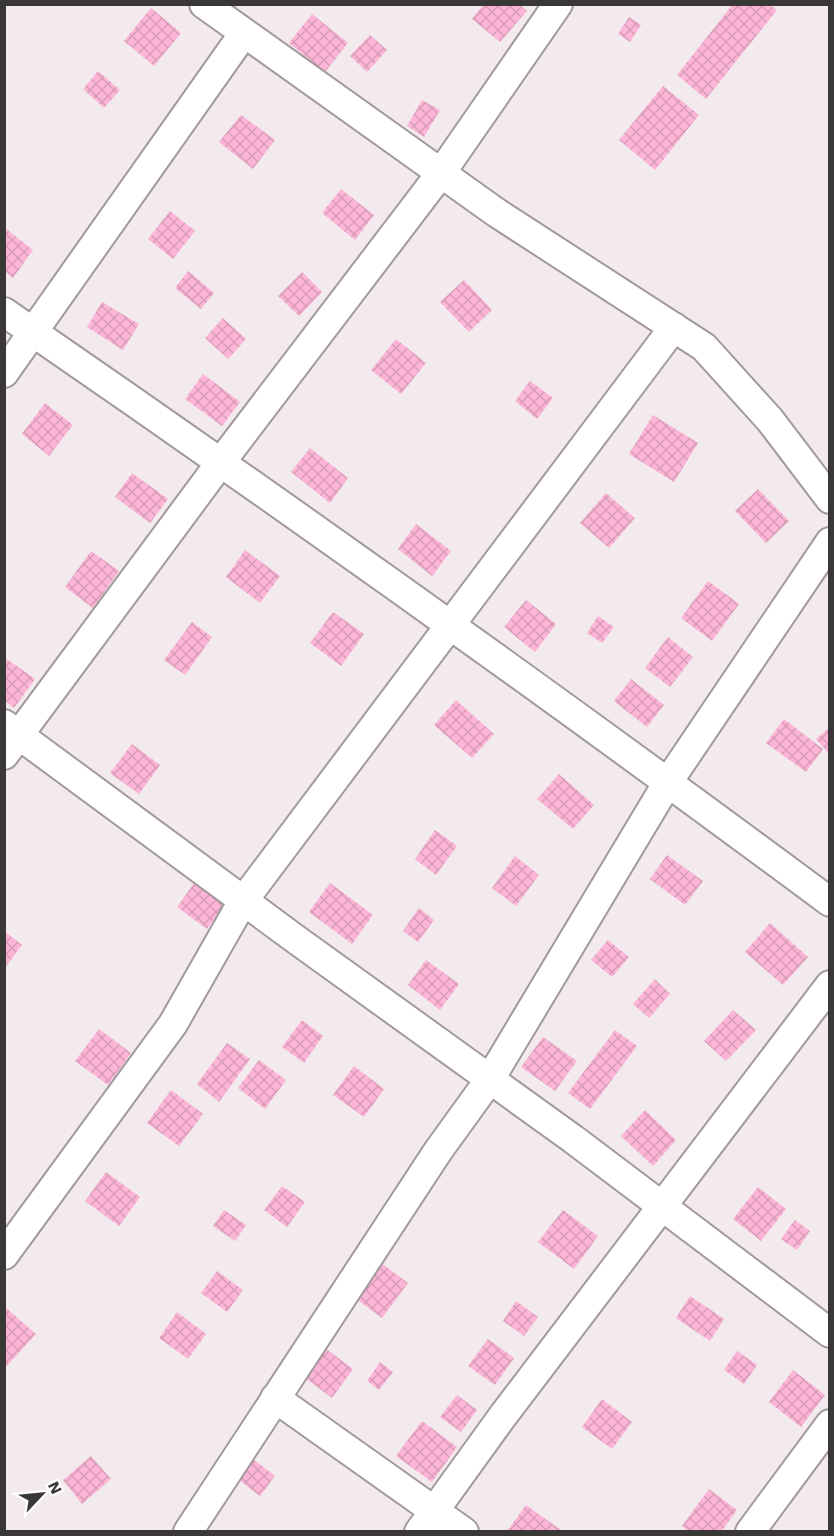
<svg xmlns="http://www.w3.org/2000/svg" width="834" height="1536" font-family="'Work Sans',sans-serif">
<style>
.building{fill:url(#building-cross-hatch)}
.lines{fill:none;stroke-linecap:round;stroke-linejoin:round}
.minor-casing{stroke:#a1999c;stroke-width:32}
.minor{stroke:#fff;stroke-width:28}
</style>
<defs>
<pattern id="building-cross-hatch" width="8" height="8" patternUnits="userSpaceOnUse" patternTransform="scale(1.5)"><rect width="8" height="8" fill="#fcb5d6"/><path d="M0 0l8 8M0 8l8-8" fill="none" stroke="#d99cb8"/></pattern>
</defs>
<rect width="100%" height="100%" fill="#f3eaee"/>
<path class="building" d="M 484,4 L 519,4 L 527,11 L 500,42 L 472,19 Z
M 733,4 L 769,4 L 777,10 L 706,99 L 677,75 Z
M 151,8 L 181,33 L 154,66 L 124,41 Z
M 312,14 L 348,43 L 325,72 L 289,43 Z
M 629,17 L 641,25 L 630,42 L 618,34 Z
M 370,35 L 387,50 L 367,72 L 350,56 Z
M 98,71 L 120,90 L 104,108 L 83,89 Z
M 663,86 L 699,115 L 655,170 L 619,140 Z
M 422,100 L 440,110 L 424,137 L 407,126 Z
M 241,115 L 275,140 L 253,169 L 219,142 Z
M 341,189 L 374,215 L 355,240 L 322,213 Z
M 170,211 L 195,231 L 173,259 L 148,239 Z
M 5,228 L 33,250 L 13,278 L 5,271 Z
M 188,271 L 214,293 L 201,309 L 175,288 Z
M 302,272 L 322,292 L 299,316 L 278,296 Z
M 464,280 L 492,310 L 469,332 L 440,302 Z
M 102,302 L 139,324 L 123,350 L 87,327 Z
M 223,318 L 246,339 L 228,359 L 205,338 Z
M 396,339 L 426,363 L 401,394 L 371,370 Z
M 203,374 L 240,402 L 222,426 L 185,399 Z
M 530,381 L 553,398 L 537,419 L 515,401 Z
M 45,403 L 73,425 L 49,456 L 22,434 Z
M 653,415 L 698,443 L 674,482 L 629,454 Z
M 310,448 L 348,478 L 330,503 L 291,472 Z
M 132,473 L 168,499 L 150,523 L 115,497 Z
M 758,489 L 789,521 L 766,543 L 735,511 Z
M 606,493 L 635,518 L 609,548 L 580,523 Z
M 416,524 L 451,551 L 432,576 L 398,549 Z
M 245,550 L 280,576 L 260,603 L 226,577 Z
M 91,551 L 119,571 L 93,608 L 65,587 Z
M 708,581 L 739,604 L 712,641 L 681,618 Z
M 526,600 L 556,624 L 535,652 L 504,627 Z
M 333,612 L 364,634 L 341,666 L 310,643 Z
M 598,616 L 614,627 L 602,643 L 587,633 Z
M 192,622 L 212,637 L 185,675 L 164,660 Z
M 668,637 L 693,657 L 670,687 L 645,668 Z
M 4,657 L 35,679 L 14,708 L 4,700 Z
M 631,679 L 664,705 L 647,727 L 614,701 Z
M 456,700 L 494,734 L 472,758 L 434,725 Z
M 784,719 L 823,749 L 806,772 L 766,743 Z
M 830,727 L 830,755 L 816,739 Z
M 132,744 L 160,765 L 139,794 L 110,773 Z
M 559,774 L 594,805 L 573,829 L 537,799 Z
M 435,830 L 457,846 L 436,875 L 415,859 Z
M 667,855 L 703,881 L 685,905 L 650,879 Z
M 515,856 L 539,875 L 516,906 L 492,888 Z
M 197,879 L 227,901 L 207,929 L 177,907 Z
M 330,883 L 373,915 L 352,944 L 309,912 Z
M 419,908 L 434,920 L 418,942 L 403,931 Z
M 770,923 L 808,957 L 783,985 L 745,952 Z
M 4,931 L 22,945 L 4,969 Z
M 608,940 L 629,957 L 612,977 L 591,960 Z
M 426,960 L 459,984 L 440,1010 L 408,985 Z
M 655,979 L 670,994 L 649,1018 L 633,1004 Z
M 733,1010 L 756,1030 L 726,1061 L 704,1041 Z
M 302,1020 L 323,1036 L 304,1063 L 282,1047 Z
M 99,1029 L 131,1053 L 108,1085 L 75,1061 Z
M 615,1030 L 637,1046 L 590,1109 L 568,1093 Z
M 543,1037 L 577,1061 L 555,1091 L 521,1067 Z
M 227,1043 L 250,1059 L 219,1102 L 197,1084 Z
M 259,1060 L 286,1080 L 265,1109 L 238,1088 Z
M 354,1066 L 384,1089 L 364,1117 L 333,1095 Z
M 171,1090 L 203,1114 L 179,1146 L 147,1123 Z
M 645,1110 L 676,1140 L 653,1166 L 621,1136 Z
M 106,1172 L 140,1197 L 119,1226 L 85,1201 Z
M 282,1186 L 305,1202 L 287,1227 L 264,1210 Z
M 758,1187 L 786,1209 L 761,1241 L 733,1219 Z
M 224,1210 L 246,1225 L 235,1241 L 213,1226 Z
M 563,1210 L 598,1236 L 574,1269 L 538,1242 Z
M 795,1220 L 810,1231 L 797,1250 L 781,1239 Z
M 381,1263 L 408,1283 L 382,1318 L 355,1298 Z
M 217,1271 L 243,1290 L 227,1312 L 201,1293 Z
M 690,1296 L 724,1319 L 710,1341 L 676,1318 Z
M 516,1301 L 538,1317 L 524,1336 L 503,1321 Z
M 5,1307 L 36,1334 L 4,1369 L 4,1308 Z
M 177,1312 L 206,1334 L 188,1359 L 159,1338 Z
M 488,1339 L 514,1358 L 495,1385 L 468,1366 Z
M 321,1345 L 353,1369 L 332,1398 L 300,1374 Z
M 737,1351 L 757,1365 L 744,1384 L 724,1370 Z
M 380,1362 L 393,1372 L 379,1390 L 367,1381 Z
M 793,1370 L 825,1395 L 801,1427 L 769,1402 Z
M 457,1395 L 477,1410 L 461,1432 L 440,1417 Z
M 602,1399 L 632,1422 L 612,1449 L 582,1427 Z
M 422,1421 L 457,1447 L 432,1482 L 396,1456 Z
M 91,1456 L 111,1479 L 82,1504 L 63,1480 Z
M 249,1456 L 275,1476 L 260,1496 L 234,1476 Z
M 709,1489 L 737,1510 L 721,1532 L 689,1532 L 682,1526 Z
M 526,1505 L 561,1530 L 559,1532 L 508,1530 Z"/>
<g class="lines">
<g class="minor-casing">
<path id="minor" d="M 204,4 L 497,213 L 704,347 L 770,420 L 830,499
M 4,312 C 283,504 558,700 830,902
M 4,373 L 244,33
M 4,724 L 294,938 L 573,1139 L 830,1333
M 4,755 L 221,462 L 441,173 L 558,4
M 4,1255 L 173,1024 L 243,901 L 674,327
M 275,1398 L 464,1532
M 188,1532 L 438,1151 L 490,1079 L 668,782 L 830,542
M 419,1532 L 502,1417 L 830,985
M 750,1532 L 830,1424"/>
</g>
<use href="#minor" class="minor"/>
</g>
<rect width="834" height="1536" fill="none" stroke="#3a3738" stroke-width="12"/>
<g transform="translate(42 1494) rotate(64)" stroke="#ffffff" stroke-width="4.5" paint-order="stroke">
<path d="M0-4.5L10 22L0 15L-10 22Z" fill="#3a3738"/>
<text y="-9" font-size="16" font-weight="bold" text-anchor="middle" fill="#3a3738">N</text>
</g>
</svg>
